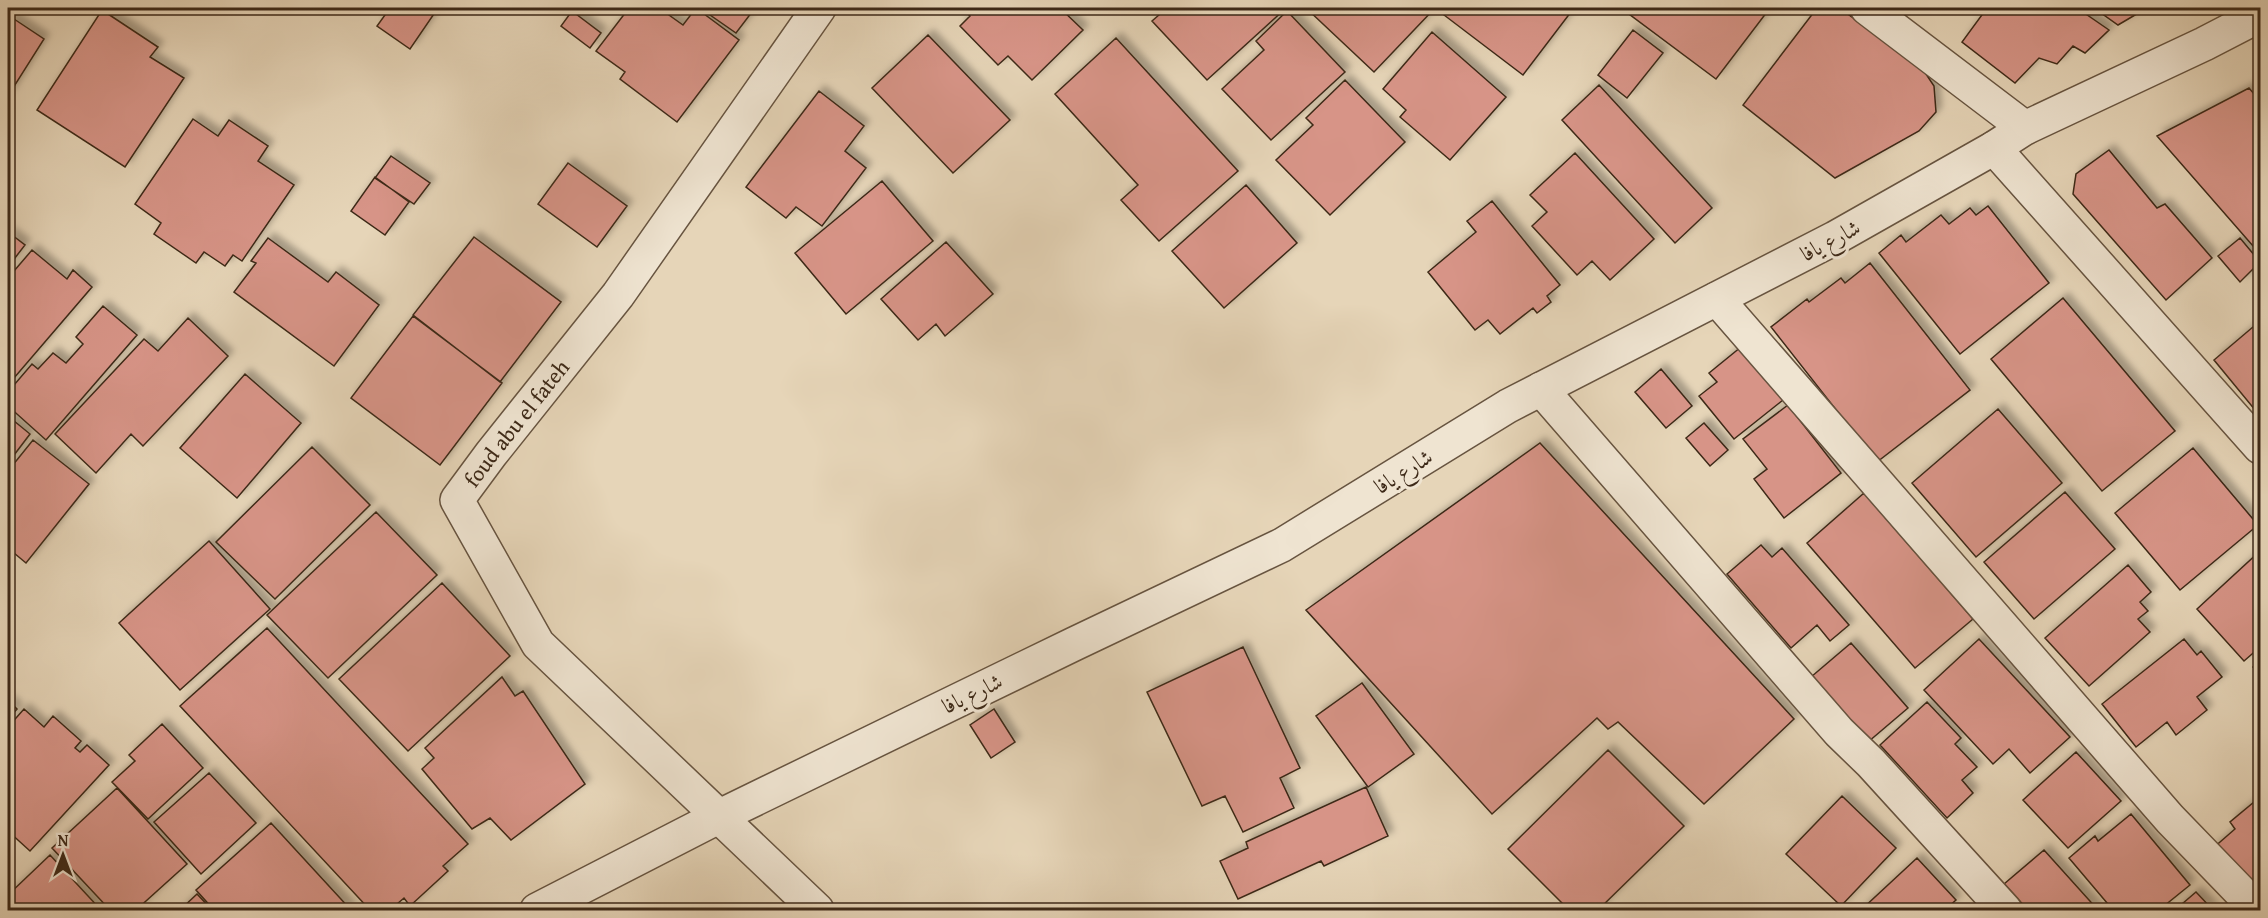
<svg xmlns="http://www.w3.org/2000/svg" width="2268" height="918" font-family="'Gentium Book Plus',Amiri,serif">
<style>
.building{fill:#d79487;stroke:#3d2918;stroke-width:1.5;filter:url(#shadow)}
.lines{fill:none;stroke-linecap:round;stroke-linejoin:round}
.minor-casing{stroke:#675440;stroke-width:36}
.minor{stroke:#efe4d1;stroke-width:33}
.labels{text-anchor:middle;stroke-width:6;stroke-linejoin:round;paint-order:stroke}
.street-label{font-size:22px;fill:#3d2918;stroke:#efe4d1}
</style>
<defs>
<filter id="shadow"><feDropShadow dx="5.5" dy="-5.5" stdDeviation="3" flood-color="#0004"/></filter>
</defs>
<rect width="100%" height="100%" fill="#e6d5b8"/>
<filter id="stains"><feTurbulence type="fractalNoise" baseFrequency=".00333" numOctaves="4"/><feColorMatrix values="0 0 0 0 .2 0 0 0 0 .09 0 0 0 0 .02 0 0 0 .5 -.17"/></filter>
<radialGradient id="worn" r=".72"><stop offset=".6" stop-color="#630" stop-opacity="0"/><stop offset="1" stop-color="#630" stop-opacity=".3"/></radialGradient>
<path class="building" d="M 390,8 L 438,8 L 410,49 L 377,26 Z
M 629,8 L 659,8 L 683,25 L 696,8 L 739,40 L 677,122 L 620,79 L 625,72 L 596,51 Z
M 700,8 L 755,8 L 736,33 Z
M 910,8 L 923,8 L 916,13 Z
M 962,8 L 1060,8 L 1083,30 L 1032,80 L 1008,56 L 998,65 L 960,26 L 970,16 Z
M 1167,8 L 1286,8 L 1207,80 L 1152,21 Z
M 1306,8 L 1435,8 L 1374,72 Z
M 1450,8 L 1574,8 L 1523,75 L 1444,15 Z
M 1634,8 L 1770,8 L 1716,79 L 1629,14 Z
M 1817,8 L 1839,8 L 1920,65 L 1934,86 L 1936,112 L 1919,131 L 1835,178 L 1743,105 Z
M 1987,8 L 2077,8 L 2109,30 L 2085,53 L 2073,46 L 2057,64 L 2039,58 L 2015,83 L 1962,42 Z
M 2094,8 L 2147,8 L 2118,25 Z
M 102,10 L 158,47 L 150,57 L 184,78 L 125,167 L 37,110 Z
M 572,11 L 601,33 L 590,48 L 561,26 Z
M 1287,11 L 1345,72 L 1271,140 L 1222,89 L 1264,50 L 1256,41 Z
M 8,15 L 44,39 L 8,96 Z
M 1633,30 L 1663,53 L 1627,98 L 1598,75 Z
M 1432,32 L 1506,97 L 1450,160 L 1400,117 L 1406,110 L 1383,89 Z
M 928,35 L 1010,120 L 953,173 L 872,88 Z
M 1116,38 L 1238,171 L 1159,241 L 1121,200 L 1138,185 L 1055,94 Z
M 1345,80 L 1405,142 L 1330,215 L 1276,160 L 1313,125 L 1306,118 Z
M 1599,85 L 1712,208 L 1675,243 L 1562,120 Z
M 2249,88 L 2260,101 L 2260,254 L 2157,136 Z
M 819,91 L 864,126 L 845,151 L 866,168 L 822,226 L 796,207 L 786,218 L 746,187 Z
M 193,119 L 218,136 L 229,120 L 268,146 L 258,161 L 294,185 L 242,261 L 233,255 L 225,266 L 204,252 L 196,263 L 154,234 L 161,223 L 135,204 Z
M 2109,150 L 2157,208 L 2165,204 L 2212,258 L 2166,300 L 2073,194 L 2076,174 Z
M 1575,153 L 1654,239 L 1610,280 L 1592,261 L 1577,275 L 1532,226 L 1547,212 L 1530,195 Z
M 391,156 L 430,183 L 414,204 L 375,178 Z
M 568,163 L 627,206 L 597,247 L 538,204 Z
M 375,177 L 409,202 L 385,235 L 351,211 Z
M 882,181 L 933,241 L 846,314 L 795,253 Z
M 1246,185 L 1297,243 L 1224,308 L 1172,251 Z
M 1492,201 L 1560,285 L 1547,296 L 1551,302 L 1537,313 L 1533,308 L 1500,334 L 1488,320 L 1475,330 L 1428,272 L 1476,232 L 1467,221 Z
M 1988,206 L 2049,283 L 1960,354 L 1879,253 L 1901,235 L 1906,242 L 1941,215 L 1949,224 L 1970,208 L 1976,215 Z
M 8,232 L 25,245 L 8,267 Z
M 474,237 L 561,302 L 500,382 L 413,315 Z
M 268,238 L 328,282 L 336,272 L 379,305 L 334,366 L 234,292 L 256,263 L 251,261 Z
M 2240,238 L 2260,262 L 2240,282 L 2218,256 Z
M 946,242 L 993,294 L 945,336 L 936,324 L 918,340 L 881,299 Z
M 32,250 L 67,279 L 73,270 L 92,287 L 8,385 L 8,278 Z
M 1870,263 L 1970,390 L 1877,462 L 1771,327 L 1807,299 L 1809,302 L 1841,278 L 1845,283 Z
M 2063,298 L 2175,431 L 2102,491 L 1991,359 Z
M 103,306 L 137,335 L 46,440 L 8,406 L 8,392 L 32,364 L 38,369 L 53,353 L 66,363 L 83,344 L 76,337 Z
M 413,316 L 502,383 L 440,465 L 351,398 Z
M 188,318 L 228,356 L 143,446 L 131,434 L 96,473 L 55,434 L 144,339 L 158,351 Z
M 2260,321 L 2260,416 L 2214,360 Z
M 1741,347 L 1783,400 L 1734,439 L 1699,396 L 1717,382 L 1709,373 Z
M 1661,369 L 1692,406 L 1666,428 L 1635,392 Z
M 245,374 L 301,423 L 237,498 L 180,448 Z
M 1788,405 L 1841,473 L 1784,518 L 1754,479 L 1767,469 L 1743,439 Z
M 1998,409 L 2062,483 L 1976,557 L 1912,483 Z
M 8,416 L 30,434 L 8,463 Z
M 1704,423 L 1728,450 L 1710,466 L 1686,438 Z
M 33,440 L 89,484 L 26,563 L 8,548 L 8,471 Z
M 1540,443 L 1794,719 L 1704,804 L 1618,722 L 1608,729 L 1597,718 L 1492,814 L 1306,610 Z
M 312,447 L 370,505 L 275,599 L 216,542 Z
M 2193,448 L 2258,525 L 2180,590 L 2115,513 Z
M 2065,492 L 2115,549 L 2034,619 L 1984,562 Z
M 1864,493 L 1973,619 L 1915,668 L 1807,543 Z
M 376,512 L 437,575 L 328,678 L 267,615 Z
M 209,541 L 270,609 L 180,690 L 119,623 Z
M 1761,545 L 1772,557 L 1782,548 L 1849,625 L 1830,641 L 1817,625 L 1791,648 L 1727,574 Z
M 2260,551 L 2260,647 L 2244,661 L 2197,609 Z
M 2128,565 L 2151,592 L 2140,602 L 2148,611 L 2138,619 L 2150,632 L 2089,686 L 2045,638 Z
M 442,583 L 510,656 L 408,751 L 339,679 Z
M 267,628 L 468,844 L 443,866 L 448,871 L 410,906 L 404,898 L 390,910 L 370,910 L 180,706 Z
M 1979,639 L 2070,737 L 2030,773 L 2009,749 L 1993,764 L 1924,690 Z
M 2184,639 L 2197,655 L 2201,651 L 2222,677 L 2197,697 L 2207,710 L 2176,735 L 2167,722 L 2136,747 L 2102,704 Z
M 1851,643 L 1908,708 L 1868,742 L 1811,677 Z
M 1243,647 L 1300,768 L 1280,778 L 1294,808 L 1243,832 L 1225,796 L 1202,806 L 1147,692 Z
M 2260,660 L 2260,675 L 2253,667 Z
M 502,677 L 515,696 L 523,691 L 585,784 L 511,840 L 490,818 L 472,829 L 422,769 L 434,758 L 425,748 Z
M 1362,683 L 1414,754 L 1368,787 L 1316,716 Z
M 8,700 L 17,709 L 8,719 Z
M 1927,702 L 1961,738 L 1955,744 L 1977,767 L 1962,780 L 1973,793 L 1947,818 L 1880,745 Z
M 24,709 L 44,727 L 53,716 L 81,741 L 75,748 L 80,752 L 87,745 L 109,765 L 30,851 L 8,831 L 8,727 Z
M 994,709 L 1015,742 L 991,758 L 970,725 Z
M 162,724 L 203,768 L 148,819 L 112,782 L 135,761 L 129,755 Z
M 1608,750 L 1684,826 L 1598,910 L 1569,910 L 1508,849 Z
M 2076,752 L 2121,801 L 2068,848 L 2023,800 Z
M 209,773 L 256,823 L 201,874 L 154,822 Z
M 1366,787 L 1388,836 L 1324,866 L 1321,861 L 1238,899 L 1220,861 L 1248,848 L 1246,842 Z
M 117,788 L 187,864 L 136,910 L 110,910 L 52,848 Z
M 1842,796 L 1896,848 L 1841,906 L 1786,854 Z
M 2254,802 L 2260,809 L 2260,889 L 2212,849 L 2235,829 L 2230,822 Z
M 2131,814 L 2190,885 L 2159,910 L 2113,910 L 2069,858 L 2095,836 L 2098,841 Z
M 271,823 L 351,910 L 214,910 L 196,890 Z
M 2044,850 L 2098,910 L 2028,910 L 2004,884 Z
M 50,855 L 101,910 L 8,910 L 8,895 Z
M 1917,858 L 1956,900 L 1945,910 L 1861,910 Z
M 2196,892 L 2213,910 L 2175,910 Z
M 197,894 L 212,910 L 180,910 Z"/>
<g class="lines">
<g class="minor-casing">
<g id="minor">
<path d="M 1867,8 L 2025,128"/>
<path d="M 1994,148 L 2260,447"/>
<path d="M 1717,299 L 2170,819 L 2258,910"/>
<path d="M 1541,389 L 1839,732 L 1871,763 L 2005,910"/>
<path d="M 537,910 L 720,816 L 1074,644 L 1282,545 L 1508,406 L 1835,238 L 1994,148 L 2025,128 L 2204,44 L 2260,15"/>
<path id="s1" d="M 817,910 L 538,644 L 457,500 L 491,454 L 618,295 L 819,8"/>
</g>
</g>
<use href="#minor" class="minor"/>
</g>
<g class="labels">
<g class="street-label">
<text transform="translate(1830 240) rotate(-28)" y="8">شارع يافا</text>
<text dy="8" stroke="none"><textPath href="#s1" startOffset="648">foud abu el fateh</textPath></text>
<text transform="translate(1403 471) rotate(-32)" y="8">شارع يافا</text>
<text transform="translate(972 693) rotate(-26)" y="8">شارع يافا</text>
</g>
</g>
<rect width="2268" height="918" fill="none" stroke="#e6d5b8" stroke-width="30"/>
<rect x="9" y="9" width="2250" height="900" fill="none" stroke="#3d2918" stroke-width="3"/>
<rect x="15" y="15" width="2238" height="888" fill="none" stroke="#3d2918" stroke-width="1.5"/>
<g transform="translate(63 855)" stroke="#efe4d1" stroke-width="4.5" paint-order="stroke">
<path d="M0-4.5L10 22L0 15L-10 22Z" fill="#3d2918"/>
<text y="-9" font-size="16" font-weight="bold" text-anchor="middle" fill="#3d2918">N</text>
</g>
<rect width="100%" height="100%" filter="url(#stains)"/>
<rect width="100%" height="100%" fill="url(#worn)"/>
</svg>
